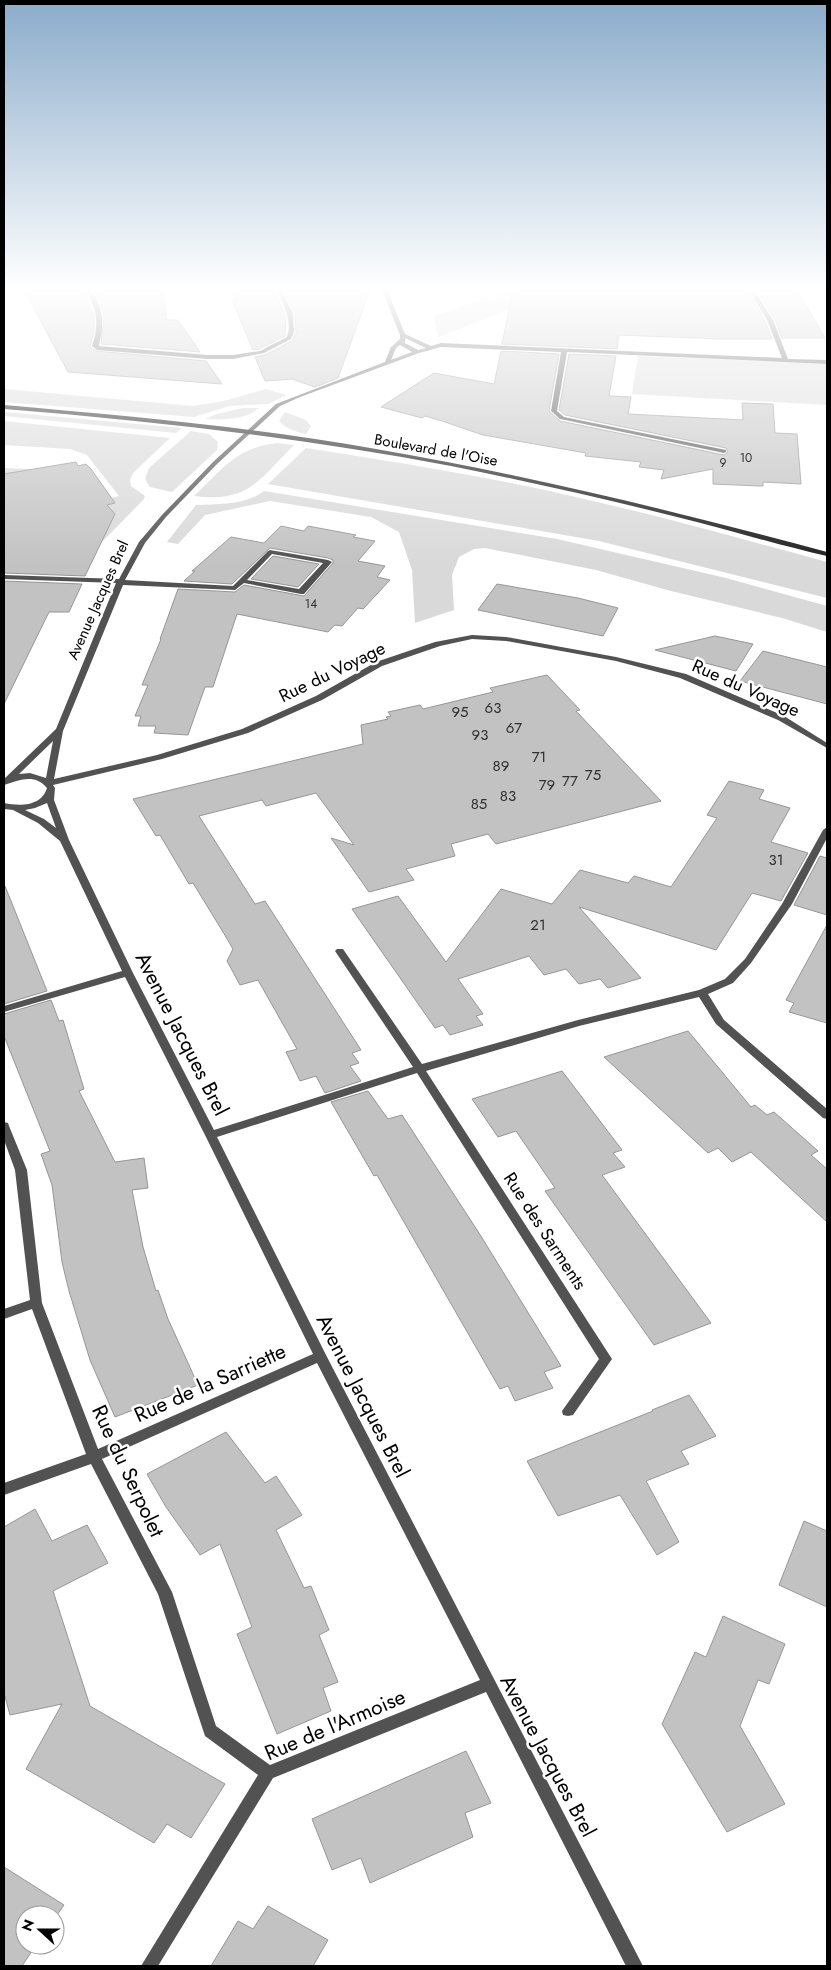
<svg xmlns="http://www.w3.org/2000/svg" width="831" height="1970" font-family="Jost,sans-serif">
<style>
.green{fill:#d9d9d9}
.building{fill:#c2c2c2;stroke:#969696}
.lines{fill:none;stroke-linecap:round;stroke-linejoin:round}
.minor{fill:#525252;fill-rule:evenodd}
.secondary{fill:#1f1f1f;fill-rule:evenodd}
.labels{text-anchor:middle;stroke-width:5;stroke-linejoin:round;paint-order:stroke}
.far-number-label{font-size:12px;fill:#303030}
.far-street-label{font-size:15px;fill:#000;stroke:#fff}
.number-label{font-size:15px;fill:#303030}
.street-label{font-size:18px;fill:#000;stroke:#fff}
.near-street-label{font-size:21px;fill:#000;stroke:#fff}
</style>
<rect width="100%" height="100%" fill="#fff"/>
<path class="green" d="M 511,290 L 559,290 L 438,337 L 434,316 Z
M 638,356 L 827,364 L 827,405 L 632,394 Z
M 4,389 L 193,406 L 224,401 L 266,389 L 287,395 L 268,404 L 229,406 L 194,417 L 4,402 Z
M 243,408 L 259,408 C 247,420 221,420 205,419 L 217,414 Z
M 4,412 L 182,428 L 176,433 L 4,416 Z
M 285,412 L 306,420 L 311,426 L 306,434 C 296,432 286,429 279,421 Z
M 4,421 L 170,438 L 133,473 L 130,480 L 131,486 L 145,496 L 144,499 L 100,544 L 81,533 L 4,531 L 4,468 L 30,469 L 110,509 L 107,505 L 115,503 L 111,498 L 119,496 L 87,455 L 70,449 L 4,445 Z
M 191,431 L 209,434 L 218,442 L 217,450 L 172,492 L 150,487 L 145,479 L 149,468 Z
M 277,443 L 294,445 C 259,480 248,503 194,496 C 223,469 235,448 277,443 Z
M 306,448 C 402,463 498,478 593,501 C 672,519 749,541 827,562 L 827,598 L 599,541 L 268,484 Z
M 264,491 L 557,539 L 726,578 L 827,606 L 827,632 L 782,618 L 671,591 L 596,570 L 485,548 L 474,549 L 459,557 L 452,575 L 454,610 L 415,623 L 412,570 L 399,532 L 371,517 L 270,501 L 205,515 L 178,544 L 167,542 L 196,505 C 219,504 246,505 264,491 Z"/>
<path class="building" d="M 24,290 L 85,290 L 94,317 L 94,330 L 90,347 L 96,351 L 206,361 L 222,384 L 68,372 Z
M 94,290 L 164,290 L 166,320 L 178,320 L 200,352 L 101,344 L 104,317 L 101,303 Z
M 231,290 L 275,290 L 286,319 L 285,336 L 259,349 L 253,350 L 232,300 L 236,300 Z
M 283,290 L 370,290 L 338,378 L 315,387 L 292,379 L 265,381 L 255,357 L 265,355 L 292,341 L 296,333 L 295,312 Z
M 513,290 L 747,290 L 765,321 L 772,339 L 722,339 L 619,335 L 617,349 L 502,344 Z
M 756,290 L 797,290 L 825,338 L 782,338 L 775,319 Z
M 501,351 L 559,354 L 549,411 L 560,421 L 724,455 L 728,452 L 726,448 L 565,415 L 559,410 L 569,354 L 616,356 L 609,396 L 631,397 L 628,414 L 743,420 L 742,403 L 773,404 L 775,433 L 797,434 L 801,484 L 763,482 L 763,486 L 759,486 L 713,484 L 713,469 L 661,479 L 664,470 L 639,467 L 641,462 L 585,456 L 586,453 L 483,435 L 442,421 L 425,416 L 422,418 L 381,407 L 434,373 L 494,384 Z
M 76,462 L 78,466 L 86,464 L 91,469 L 115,503 L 107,505 L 115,514 L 85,576 L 4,573 L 4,474 Z
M 281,526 L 304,531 L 308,526 L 356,535 L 353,537 L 375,541 L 358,561 L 385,566 L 377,577 L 390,580 L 363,609 L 358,608 L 342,626 L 335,625 L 328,632 L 237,614 L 213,687 L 205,687 L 188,735 L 154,733 L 156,726 L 138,726 L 141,716 L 135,716 L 148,685 L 142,685 L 161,639 L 160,639 L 178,589 L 235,592 L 244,585 L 304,596 L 333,563 L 333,560 L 328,558 L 270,548 L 232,584 L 184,581 L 195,571 L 192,571 L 231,537 L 264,543 Z
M 273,556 L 319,564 L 298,587 L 251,579 Z
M 4,581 L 82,584 L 69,612 L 49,612 L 4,704 Z
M 497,584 L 578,598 L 618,608 L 603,636 L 478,610 Z
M 715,636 L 753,644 L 736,671 L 655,650 Z
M 763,651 L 827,667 L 827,704 L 740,681 Z
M 547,675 L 580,710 L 576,711 L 661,801 L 496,844 L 488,834 L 451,844 L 455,856 L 406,869 L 414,880 L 369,892 L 331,838 L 354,845 L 316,793 L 266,806 L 262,800 L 199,816 L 255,904 L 265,901 L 361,1050 L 352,1053 L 359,1063 L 350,1066 L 361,1081 L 325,1093 L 316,1076 L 300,1081 L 286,1052 L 297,1049 L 258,980 L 240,985 L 227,961 L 233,949 L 223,932 L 193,883 L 189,884 L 160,835 L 156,836 L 133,799 L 363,744 L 361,725 L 388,719 L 386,717 L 391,716 L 388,712 L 420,705 L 423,709 L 493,692 L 490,688 Z
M 729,781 L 764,790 L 759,799 L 790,808 L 771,842 L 808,853 L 781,901 L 752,893 L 716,950 L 579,907 L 641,978 L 608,988 L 600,979 L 579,984 L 566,969 L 544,975 L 529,956 L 458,979 L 483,1014 L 476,1016 L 483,1025 L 450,1035 L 443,1025 L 435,1028 L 352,909 L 398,896 L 446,962 L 501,889 L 552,904 L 580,870 L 628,883 L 634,876 L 671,887 L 717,818 L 707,815 Z
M 820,856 L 827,858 L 827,915 L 794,905 Z
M 5,886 L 47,991 L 4,1004 L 4,887 Z
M 827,925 L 827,1023 L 789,1012 L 794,1003 L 786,1000 Z
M 51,1000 L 59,1021 L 63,1020 L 84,1089 L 79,1091 L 115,1162 L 144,1158 L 148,1188 L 132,1190 L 143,1247 L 156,1291 L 158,1290 L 168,1319 L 198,1385 L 115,1417 L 90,1360 L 69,1291 L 62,1262 L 52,1185 L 41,1154 L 50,1151 L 4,1036 L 4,1014 Z
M 688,1031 L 751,1107 L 755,1105 L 767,1115 L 774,1112 L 818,1151 L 811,1155 L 827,1169 L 827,1222 L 751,1152 L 732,1162 L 718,1148 L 708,1153 L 604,1057 Z
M 562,1071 L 622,1150 L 613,1153 L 625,1167 L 602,1175 L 711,1323 L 654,1345 L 545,1191 L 555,1188 L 516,1131 L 498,1137 L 472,1099 Z
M 368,1091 L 388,1119 L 402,1115 L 479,1233 L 561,1366 L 544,1372 L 553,1388 L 515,1401 L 508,1386 L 500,1389 L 377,1175 L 374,1176 L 331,1102 Z
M 689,1395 L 716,1436 L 681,1451 L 689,1464 L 646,1481 L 679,1542 L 657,1555 L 620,1495 L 558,1516 L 527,1461 L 653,1411 L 652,1410 Z
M 226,1432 L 265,1483 L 276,1476 L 302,1515 L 276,1530 L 304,1588 L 311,1586 L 329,1630 L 319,1635 L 338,1682 L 323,1688 L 331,1711 L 277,1734 L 237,1634 L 252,1627 L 220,1544 L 200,1555 L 166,1507 L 147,1474 Z
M 35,1509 L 52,1541 L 87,1525 L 108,1563 L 53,1591 L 90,1706 L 225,1784 L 191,1838 L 167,1824 L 154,1843 L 26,1769 L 62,1704 L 10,1715 L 4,1693 L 4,1527 Z
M 804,1521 L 827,1531 L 827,1607 L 779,1585 Z
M 723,1616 L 785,1644 L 769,1684 L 758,1680 L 740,1726 L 785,1804 L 727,1832 L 662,1724 L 695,1652 L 706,1657 Z
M 466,1751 L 491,1803 L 465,1813 L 473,1837 L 370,1883 L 361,1858 L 332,1870 L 312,1819 Z
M 4,1867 L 64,1905 L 55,1918 L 55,1915 L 25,1915 L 25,1945 L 36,1945 L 22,1966 L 4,1966 Z
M 268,1906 L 328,1940 L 313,1966 L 211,1966 L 238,1921 L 253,1929 Z"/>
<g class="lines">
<path class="minor" d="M 87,290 L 92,290 L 99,304 L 102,317 L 102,331 L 99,346 L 208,355 L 233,355 L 260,351 L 287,337 C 293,320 283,305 277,290 L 281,290 L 293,313 L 294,332 L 291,339 L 264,353 L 233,359 L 208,359 L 97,350 L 92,346 C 100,322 96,311 87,290 Z
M 382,290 L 387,290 L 405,334 L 431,346 L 441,343 L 782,358 L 767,320 L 749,290 L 754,290 L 773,320 L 788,359 L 827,360 L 827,364 L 567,352 L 557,411 L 564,417 L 726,450 L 726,452 L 724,453 L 560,419 L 551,411 L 561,352 L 441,347 L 419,353 L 300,397 L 280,406 L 217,464 L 166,517 L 145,543 L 125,580 L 233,586 L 268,551 L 270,550 L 328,560 L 332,562 L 304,594 L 301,594 L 244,583 L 235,590 L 123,585 L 63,731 L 54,779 L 157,755 L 242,729 L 316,696 L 376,662 L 435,642 L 472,635 L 506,637 L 616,657 L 686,674 L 784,716 L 827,743 L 827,748 L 778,720 L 680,678 L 616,661 L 506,641 L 472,639 L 440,646 L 382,666 L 322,700 L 248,733 L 162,759 L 53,785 L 55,788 L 54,800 L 69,840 L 133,973 L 214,1130 L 413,1067 L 335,951 L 337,949 L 343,949 L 422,1064 L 578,1020 L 699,990 L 725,979 L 745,959 L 782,904 L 823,830 L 827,827 L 827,838 L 792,904 L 751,963 L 733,983 L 708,994 L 724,1020 L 827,1109 L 827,1119 L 823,1118 L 716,1024 L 699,997 L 579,1026 L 426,1071 L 612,1359 L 573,1415 L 568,1416 L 563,1415 L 562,1411 L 599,1359 L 417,1073 L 217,1137 L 326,1355 L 643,1966 L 626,1966 L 486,1692 L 273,1778 L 158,1966 L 141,1966 L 258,1775 L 205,1736 L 158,1594 L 91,1464 L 4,1495 L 4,1483 L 86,1454 L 32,1309 L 4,1319 L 4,1309 L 30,1300 L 15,1170 L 4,1140 L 4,1122 L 8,1123 L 9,1126 L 27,1170 L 42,1303 L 98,1449 L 313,1354 L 205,1135 L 125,977 L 4,1012 L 4,1006 L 122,971 L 60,841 L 38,823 L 13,810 L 4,809 L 4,803 C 20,806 41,807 47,788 C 35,773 19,780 4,785 L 4,779 L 56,729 L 116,583 L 4,579 L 4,575 L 119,579 L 139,542 L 162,515 L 213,462 L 276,404 L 385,362 L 391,347 L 400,339 L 400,335 ZM 405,338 L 426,348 L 418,350 L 405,343 ZM 400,345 L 412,352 L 391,360 L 396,348 ZM 272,554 L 323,563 L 299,589 L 247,580 ZM 53,741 L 46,778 L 30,773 L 19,774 ZM 47,803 L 56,828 L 44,819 L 25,810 L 35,808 ZM 317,1363 L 480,1680 L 270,1765 L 216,1726 L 172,1592 L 102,1459 Z"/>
<path class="secondary" d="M 4,405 C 129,416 253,427 376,449 C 528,475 678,512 827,552 L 827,556 C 777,545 727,529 677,517 C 602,498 526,481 451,466 C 303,438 154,421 4,409 Z"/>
</g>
<linearGradient id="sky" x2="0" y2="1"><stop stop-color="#8baccb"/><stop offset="0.51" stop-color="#fff"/><stop offset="1" stop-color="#fff" stop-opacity="0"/></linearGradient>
<rect width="831" height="565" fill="url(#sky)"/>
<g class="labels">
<g class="far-number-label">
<text x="746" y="462">10</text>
<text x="723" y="467">9</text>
<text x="311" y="608">14</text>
</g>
<g class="far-street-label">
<text transform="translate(436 450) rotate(10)" y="5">Boulevard de l'Oise</text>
<text transform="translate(98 600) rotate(-66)" y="5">Avenue Jacques Brel</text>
</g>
<g class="number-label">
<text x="493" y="713">63</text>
<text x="460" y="717">95</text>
<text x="514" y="733">67</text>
<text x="480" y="740">93</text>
<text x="539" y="762">71</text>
<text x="501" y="771">89</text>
<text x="593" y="780">75</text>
<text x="570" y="786">77</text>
<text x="547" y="790">79</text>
<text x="508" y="801">83</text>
<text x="479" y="809">85</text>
<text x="776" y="865">31</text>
<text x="538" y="930">21</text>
</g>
<g class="street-label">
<text transform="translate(332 672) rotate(-26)" y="6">Rue du Voyage</text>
<text transform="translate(746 688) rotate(24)" y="6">Rue du Voyage</text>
<text transform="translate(545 1231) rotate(57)" y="6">Rue des Sarments</text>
</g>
<g class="near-street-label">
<text transform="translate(182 1034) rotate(63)" y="7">Avenue Jacques Brel</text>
<text transform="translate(210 1383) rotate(-24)" y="7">Rue de la Sarriette</text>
<text transform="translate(363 1396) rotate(63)" y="7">Avenue Jacques Brel</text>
<text transform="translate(128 1471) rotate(65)" y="7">Rue du Serpolet</text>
<text transform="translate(335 1725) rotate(-23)" y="7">Rue de l'Armoise</text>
<text transform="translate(548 1756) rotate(62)" y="7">Avenue Jacques Brel</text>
</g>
</g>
<rect width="831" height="1970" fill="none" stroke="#000000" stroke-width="10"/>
<g transform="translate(40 1930) rotate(291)"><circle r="24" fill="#ffffff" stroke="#999999"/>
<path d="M0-4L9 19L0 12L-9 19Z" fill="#000000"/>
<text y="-8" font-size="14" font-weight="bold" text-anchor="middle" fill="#000000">N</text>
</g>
</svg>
